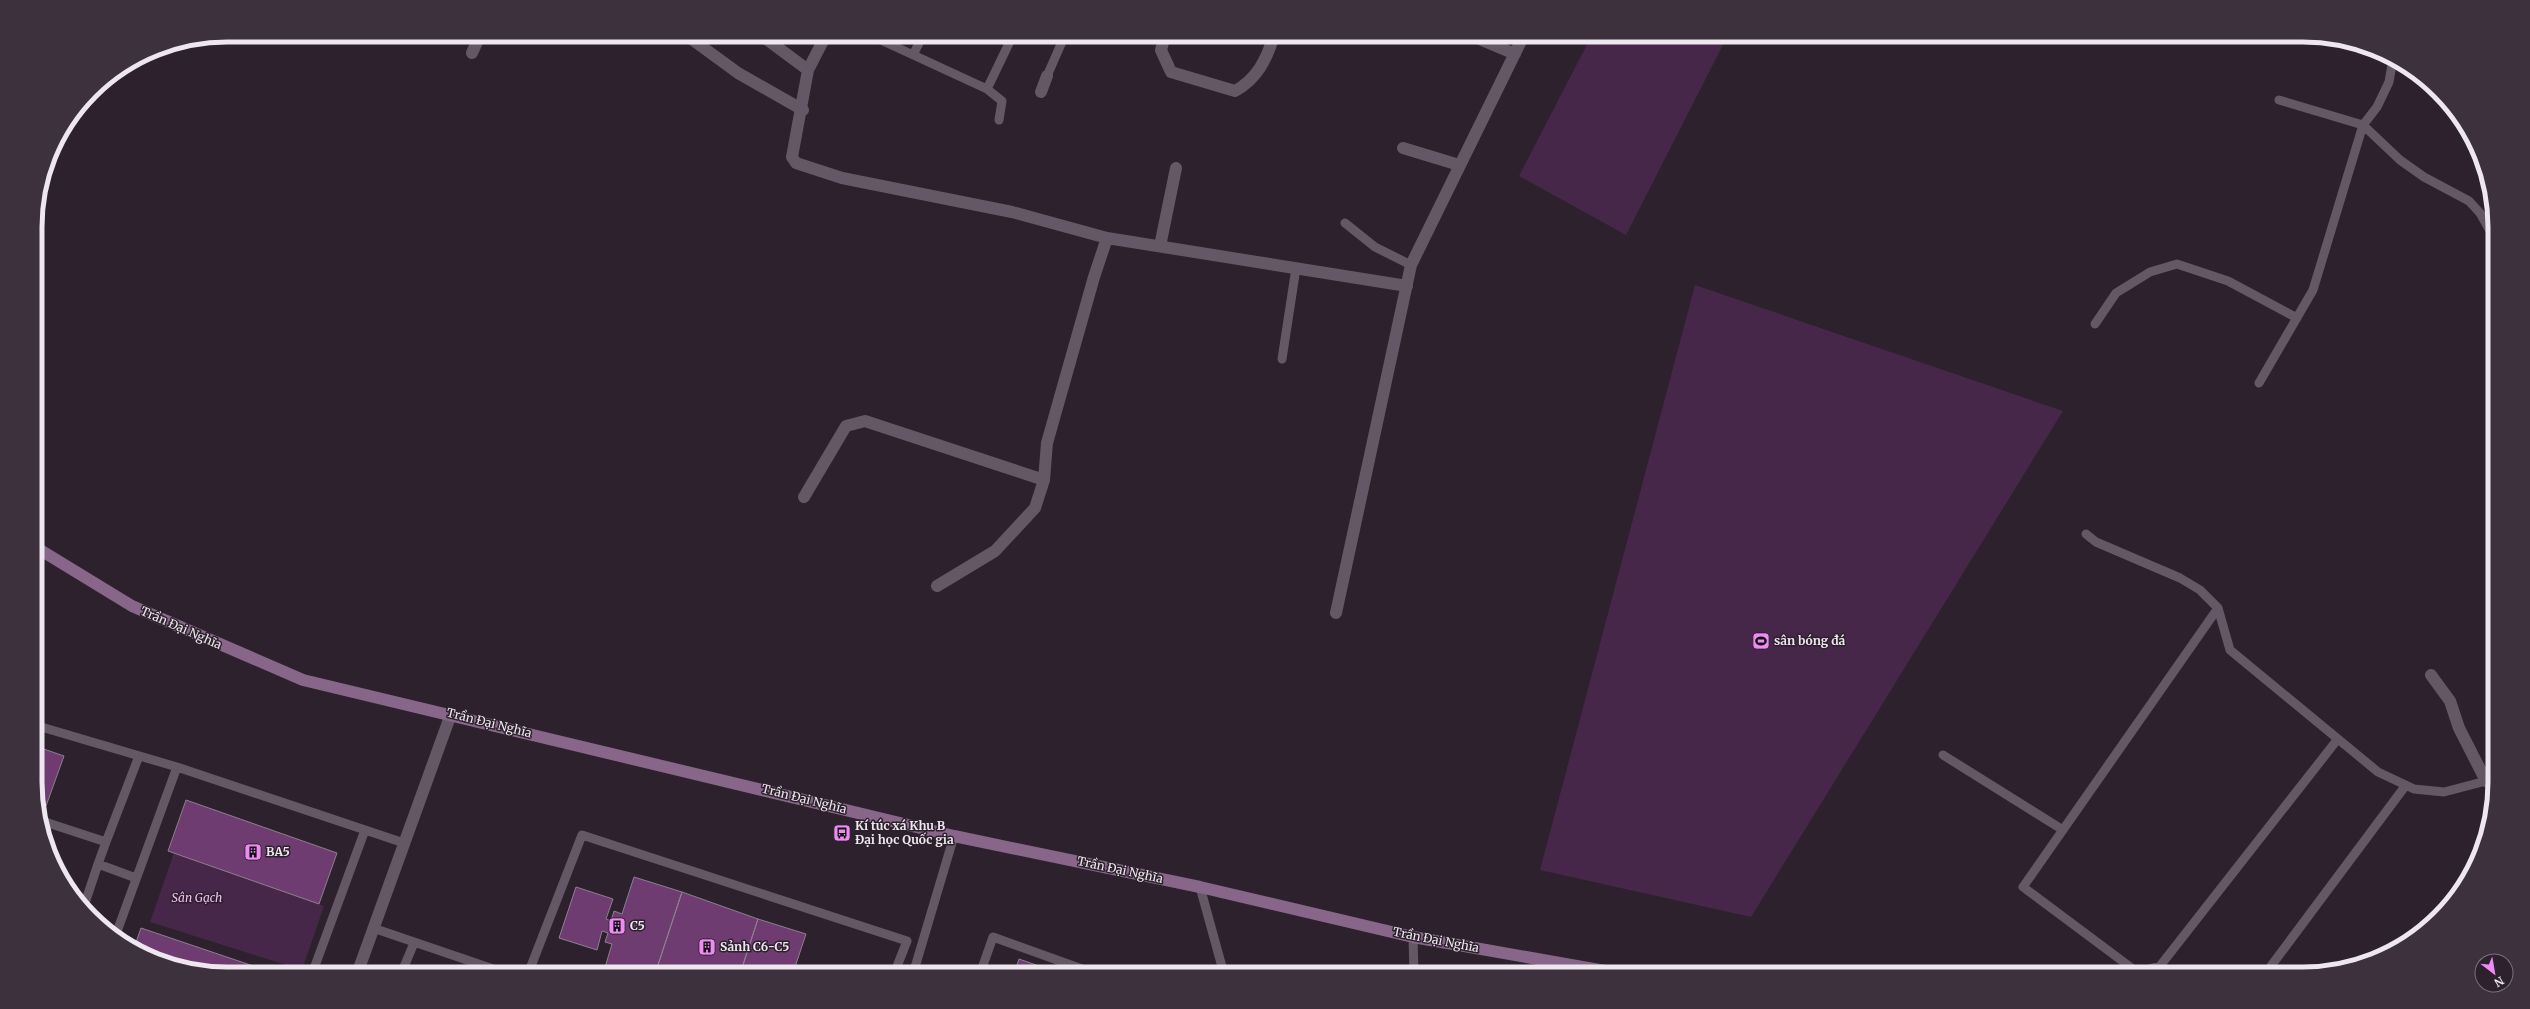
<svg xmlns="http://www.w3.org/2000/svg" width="2530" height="1009" font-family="Merriweather,serif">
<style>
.green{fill:#472749}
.building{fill:#6e3c71;stroke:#8d808e}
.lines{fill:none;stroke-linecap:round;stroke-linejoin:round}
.lane{stroke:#655866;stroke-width:9}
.street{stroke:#655866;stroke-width:12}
.secondary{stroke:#876689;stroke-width:12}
.labels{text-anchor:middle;stroke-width:3;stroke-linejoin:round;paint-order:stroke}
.street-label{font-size:12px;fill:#eee7ef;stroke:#2c212c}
.poi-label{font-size:12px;font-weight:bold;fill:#eee7ef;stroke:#2c212c;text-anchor:start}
.park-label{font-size:12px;font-style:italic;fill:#f9bdfc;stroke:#2c212c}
.rim{fill:none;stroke:#eee7ef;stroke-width:5}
</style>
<rect width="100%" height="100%" fill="#2c212c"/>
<path class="green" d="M 1592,35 L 1728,35 L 1626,235 L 1519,176 Z
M 1695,285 L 2063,411 L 1751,917 L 1540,870 Z
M 175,850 L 324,906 L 302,970 L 150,922 Z"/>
<path class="building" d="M 38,747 L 64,756 L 46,806 L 39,803 Z
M 186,800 L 337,853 L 319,904 L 168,851 Z
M 634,877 L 682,892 L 655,974 L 603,974 L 612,944 L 605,942 L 608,933 L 602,931 L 597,950 L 559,938 L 576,887 L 613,899 L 606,919 L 611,921 L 614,911 L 622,914 Z
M 682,892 L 758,919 L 740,974 L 655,974 Z
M 758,919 L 806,934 L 793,973 L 795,974 L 740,974 Z
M 141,928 L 277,974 L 227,974 L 165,964 L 134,948 Z
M 1019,959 L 1062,974 L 1014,974 Z
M 809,968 L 827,974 L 807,974 Z"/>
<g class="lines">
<path class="lane" d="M 870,35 L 987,89 L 1002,101 L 999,120
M 913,55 L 923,35
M 1047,76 L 1065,35
M 987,89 L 1013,35
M 2279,100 L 2363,125 L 2400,160 L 2424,177 L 2469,201 L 2480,213 L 2493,236
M 1345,223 L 1375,247 L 1411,265
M 2095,324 L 2116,293 L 2150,272 L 2177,264 L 2228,281 L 2297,318
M 1282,359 L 1296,268
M 2259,383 L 2313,290 L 2363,125 L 2377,107 L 2389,82 L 2393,59
M 2086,534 L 2096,542 L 2180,578 L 2200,590 L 2218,608 L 2230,650 L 2378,772 L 2414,789 L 2444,792 L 2486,781
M 2218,608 L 2023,887 L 2137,972 L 2160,966 L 2337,740
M 38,726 L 177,767 L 115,937
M 1943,755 L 2063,830
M 177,767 L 404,843
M 39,820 L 106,842 L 139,756
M 106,842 L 98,864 L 136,878
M 1200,887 L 1224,974
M 74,896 L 86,900
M 83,909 L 98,864
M 373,928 L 508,974
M 1413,937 L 1414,974
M 312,974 L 365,830
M 401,974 L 414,943
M 528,974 L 582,835 L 907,941 L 894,974
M 913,974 L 954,836
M 980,974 L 993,937 L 1096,974
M 2265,974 L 2406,785"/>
<path class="street" d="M 686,35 L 738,73 L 803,110
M 761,35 L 808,70
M 826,35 L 808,70 L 792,157 L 796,163 L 842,178 L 1012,212 L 1107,238 L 1407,286
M 1165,35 L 1161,50 L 1171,72 L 1235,91 C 1257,79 1267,59 1274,35
M 1470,35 L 1515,54
M 472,53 L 480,35
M 1041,92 L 1047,76
M 1403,148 L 1459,165
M 1160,246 L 1176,168
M 804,497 L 846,426 L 865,421 L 1044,480
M 937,586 L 995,551 L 1035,508 L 1044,480 L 1047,443 L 1094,277 L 1107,238
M 1336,613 L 1411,265 L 1524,35
M 2431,675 L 2450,701 L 2459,728 L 2486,781 L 2494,785
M 357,974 L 451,714"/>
<path class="secondary" d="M 37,548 L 132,606 L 303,680 L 954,836 L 1200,887 L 1413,937 L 1622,974"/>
</g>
<defs>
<g id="stadium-square" transform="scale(0.9)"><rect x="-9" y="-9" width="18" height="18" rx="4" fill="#f08bf6" stroke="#2c212c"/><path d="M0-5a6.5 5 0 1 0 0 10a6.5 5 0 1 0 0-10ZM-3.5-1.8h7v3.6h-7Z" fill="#111"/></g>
<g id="bus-square" transform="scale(0.9)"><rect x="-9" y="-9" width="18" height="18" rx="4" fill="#f08bf6" stroke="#2c212c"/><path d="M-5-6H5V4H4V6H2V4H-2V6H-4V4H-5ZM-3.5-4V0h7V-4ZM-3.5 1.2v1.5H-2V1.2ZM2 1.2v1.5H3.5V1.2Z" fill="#111"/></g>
<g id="building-square" transform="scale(0.9)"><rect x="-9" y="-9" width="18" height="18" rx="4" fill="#f08bf6" stroke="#2c212c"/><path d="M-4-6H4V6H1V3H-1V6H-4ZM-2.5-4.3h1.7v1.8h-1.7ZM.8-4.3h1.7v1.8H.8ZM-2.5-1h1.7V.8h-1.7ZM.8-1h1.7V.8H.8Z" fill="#111"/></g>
</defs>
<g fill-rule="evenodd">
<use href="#stadium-square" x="1761" y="641"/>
<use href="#bus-square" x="842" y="833"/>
<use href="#building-square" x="253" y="852"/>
<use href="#building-square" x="617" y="926"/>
<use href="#building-square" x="707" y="947"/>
</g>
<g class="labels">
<g class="street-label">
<text transform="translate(181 628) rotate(24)" y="4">Trần Đại Nghĩa</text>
<text transform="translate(489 723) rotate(14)" y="4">Trần Đại Nghĩa</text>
<text transform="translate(804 799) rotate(14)" y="4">Trần Đại Nghĩa</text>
<text transform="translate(1120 870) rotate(12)" y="4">Trần Đại Nghĩa</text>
<text transform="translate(1436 940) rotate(11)" y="4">Trần Đại Nghĩa</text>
</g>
<g class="poi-label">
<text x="1774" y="645">sân bóng đá</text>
<text x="855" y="830">Kí túc xá Khu B<tspan x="855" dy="14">Đại học Quốc gia</tspan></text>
<text x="266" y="856">BA5</text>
<text x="630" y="930">C5</text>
<text x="720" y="951">Sảnh C6-C5</text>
</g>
<g class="park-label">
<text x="197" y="902">Sân Gạch</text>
</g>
</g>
<path d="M0 0H2530V1009H0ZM227 42H2303A185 185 0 0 1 2488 227V782A185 185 0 0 1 2303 967H227A185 185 0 0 1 42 782V227A185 185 0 0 1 227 42Z" fill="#3c313c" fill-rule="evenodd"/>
<path class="rim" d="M227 42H2303A185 185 0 0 1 2488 227V782A185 185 0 0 1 2303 967H227A185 185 0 0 1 42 782V227A185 185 0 0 1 227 42Z"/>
<g transform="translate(2494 973) rotate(149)"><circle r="19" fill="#2c212c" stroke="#7a707a"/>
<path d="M0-3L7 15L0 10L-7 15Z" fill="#f08bf6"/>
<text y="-6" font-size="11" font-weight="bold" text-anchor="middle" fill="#eee7ef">N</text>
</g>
</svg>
